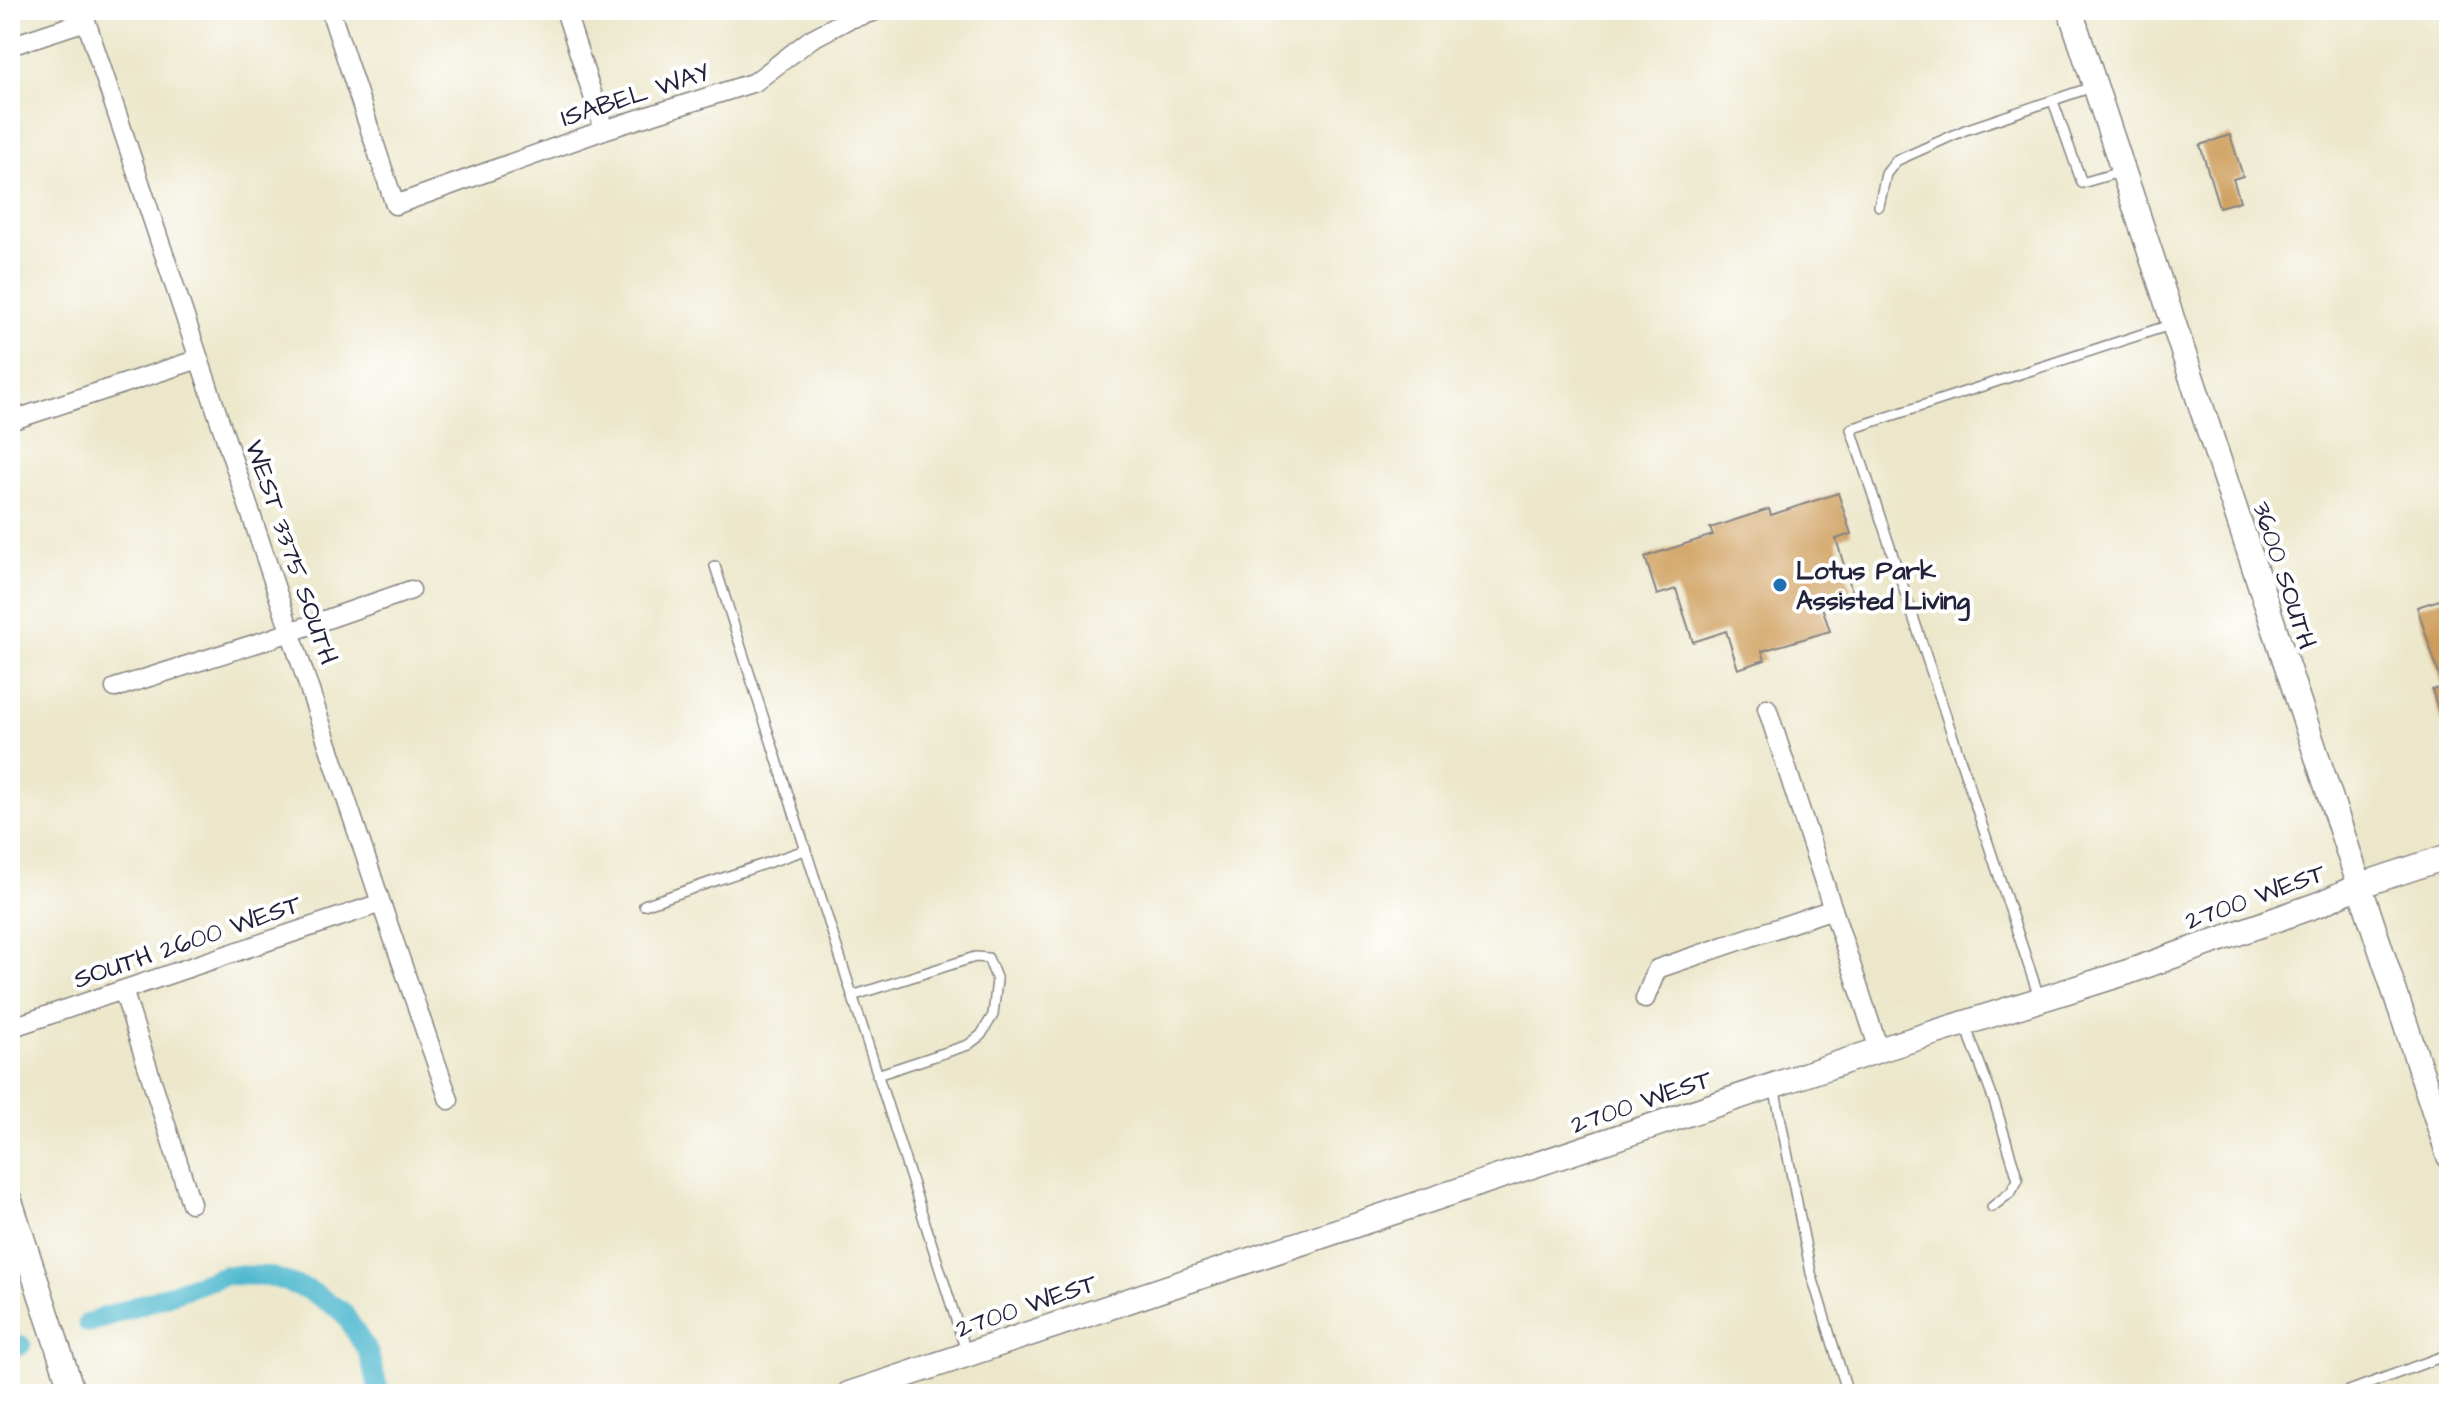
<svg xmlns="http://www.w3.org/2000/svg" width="2459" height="1404" font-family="'Architects Daughter',sans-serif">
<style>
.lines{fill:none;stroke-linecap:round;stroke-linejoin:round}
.canal{stroke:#51b9cf;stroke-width:20}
.building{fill:#ce9c59}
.service-casing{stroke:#878482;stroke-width:12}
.minor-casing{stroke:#878482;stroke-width:21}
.tertiary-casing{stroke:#878482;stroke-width:27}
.service{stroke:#fff;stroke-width:9}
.minor{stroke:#fff;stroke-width:18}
.tertiary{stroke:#fff;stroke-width:24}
.poi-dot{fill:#1f6fb2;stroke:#fff;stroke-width:3}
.labels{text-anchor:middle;stroke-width:8;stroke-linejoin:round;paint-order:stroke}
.street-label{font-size:26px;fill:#22223b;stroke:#fff}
.poi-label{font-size:26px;font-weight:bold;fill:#22223b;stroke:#fff;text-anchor:start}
</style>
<rect width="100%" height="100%" fill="#fff"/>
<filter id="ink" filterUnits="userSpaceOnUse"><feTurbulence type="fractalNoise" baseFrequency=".0125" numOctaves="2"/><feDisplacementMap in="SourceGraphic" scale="16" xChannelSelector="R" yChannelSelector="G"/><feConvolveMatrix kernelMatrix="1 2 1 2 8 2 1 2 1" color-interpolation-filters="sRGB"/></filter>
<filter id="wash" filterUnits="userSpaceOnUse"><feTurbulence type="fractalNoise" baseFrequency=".006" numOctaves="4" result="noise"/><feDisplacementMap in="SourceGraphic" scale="32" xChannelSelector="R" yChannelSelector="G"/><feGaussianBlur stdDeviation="1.8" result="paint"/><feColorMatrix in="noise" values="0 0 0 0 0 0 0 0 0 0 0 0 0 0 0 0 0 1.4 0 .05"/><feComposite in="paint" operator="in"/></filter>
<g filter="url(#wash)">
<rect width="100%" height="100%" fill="#ece7ca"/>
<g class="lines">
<path class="canal" d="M 88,1323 L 225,1275 L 269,1276 L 309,1290 L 343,1312 L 368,1352 L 380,1394
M 10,1349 L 21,1345"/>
</g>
<g id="blocks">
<path class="building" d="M 2230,135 L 2243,176 L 2233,179 L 2240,201 L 2219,207 L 2200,145 Z
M 1838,493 L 1851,534 L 1836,539 L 1852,591 L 1820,601 L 1830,631 L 1762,651 L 1765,660 L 1738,669 L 1726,631 L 1693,642 L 1676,589 L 1657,595 L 1645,557 L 1713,535 L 1710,528 L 1769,509 L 1771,515 Z
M 2449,597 L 2449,734 L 2446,734 L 2432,690 L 2443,687 L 2417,607 Z"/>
</g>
</g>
<g filter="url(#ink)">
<use href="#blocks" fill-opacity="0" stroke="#878482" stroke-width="2"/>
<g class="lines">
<g class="service-casing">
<path id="service" d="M 2053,101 L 2082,183 L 2123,171
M 1879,206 L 1886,174 L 1896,161 L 1965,130 L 2092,87
M 715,566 L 966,1351
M 644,905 L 805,850
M 852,996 L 975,957 L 988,958 L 997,980 L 993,1015 L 981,1035 L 968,1045 L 877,1075
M 2039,997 L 1851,429 L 2173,324
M 1965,1024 L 1995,1104 L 2018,1180 L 2011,1192 L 1992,1207
M 1774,1086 L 1811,1273 L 1848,1394
M 2341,1394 L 2449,1354"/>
</g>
<g class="minor-casing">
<path id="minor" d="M 330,10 L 395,205 L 604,130 L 755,82 L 811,39 L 847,20 L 879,10
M 565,10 L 604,130
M 10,46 L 86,21 L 381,903 L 449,1100
M 10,421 L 199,359
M 115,688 L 270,639 L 411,590
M 1767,708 L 1879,1050
M 123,990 L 191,1203
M 1645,999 L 1657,969 L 1833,909
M 10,1028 L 381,903"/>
</g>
<g class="tertiary-casing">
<path id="tertiary" d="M 2070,10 L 2449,1156
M 10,1201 L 73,1394
M 849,1394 L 1879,1050 L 2128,972 L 2322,903 L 2358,886 L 2449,856"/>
</g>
<use href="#service" class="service"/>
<use href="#minor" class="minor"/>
<use href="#tertiary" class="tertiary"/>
</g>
</g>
<circle class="poi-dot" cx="1780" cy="585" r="8"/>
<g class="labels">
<g class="street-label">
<text transform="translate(635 94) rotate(-18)" y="9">ISABEL WAY</text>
<text transform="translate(292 552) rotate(71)" y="9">WEST 3375 SOUTH</text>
<text transform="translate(2285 575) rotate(72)" y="9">3600 SOUTH</text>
<text transform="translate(2255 896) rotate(-20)" y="9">2700 WEST</text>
<text transform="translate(187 941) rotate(-19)" y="9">SOUTH 2600 WEST</text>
<text transform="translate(1641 1101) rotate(-19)" y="9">2700 WEST</text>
<text transform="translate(1026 1305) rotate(-19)" y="9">2700 WEST</text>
</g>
<g class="poi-label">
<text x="1796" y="579">Lotus Park<tspan x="1796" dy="30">Assisted Living</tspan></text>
</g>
</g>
<rect width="2459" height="1404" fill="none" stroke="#fff" stroke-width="40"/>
</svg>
